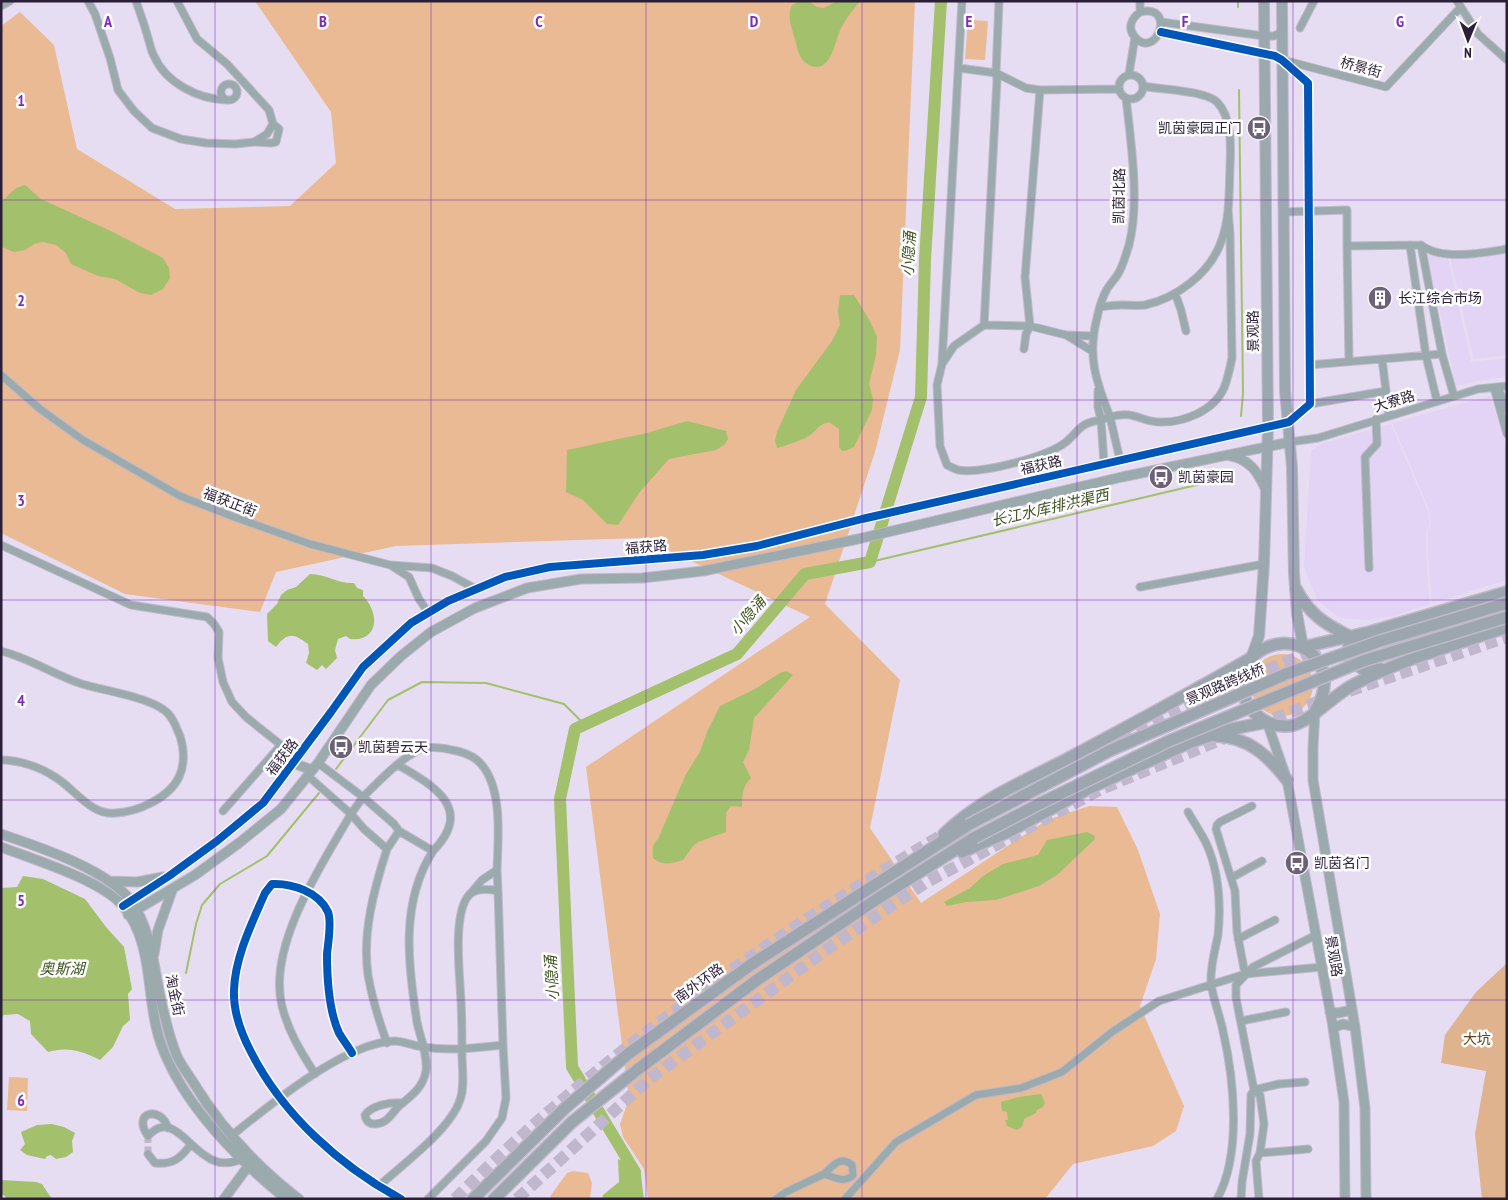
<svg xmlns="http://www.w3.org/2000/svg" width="1508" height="1200" font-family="'PT Sans Narrow','Noto Sans SC',sans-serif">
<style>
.built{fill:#e3d3f4}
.green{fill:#e9ba93}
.forest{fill:#deb38e}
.water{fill:#a3c06c}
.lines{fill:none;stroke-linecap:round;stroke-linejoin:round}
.stream{stroke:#a3c06c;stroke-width:2}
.river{stroke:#a3c06c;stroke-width:12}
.minor-tunnel{stroke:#c1b7cd;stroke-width:7;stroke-dasharray:7 3.5;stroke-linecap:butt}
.motorway-tunnel{stroke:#c1b7cd;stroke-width:12;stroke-dasharray:12 6;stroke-linecap:butt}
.minor-casing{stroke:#c1b8cb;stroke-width:9}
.tertiary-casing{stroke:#c1b8cb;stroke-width:11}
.secondary-casing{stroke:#c1b8cb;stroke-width:12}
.trunk-casing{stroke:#c1b8cb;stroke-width:14}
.minor{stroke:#9aaaad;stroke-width:7}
.tertiary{stroke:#9aaaad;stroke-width:9}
.secondary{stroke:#9ba8af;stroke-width:10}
.trunk{stroke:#9ca6ae;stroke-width:11}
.trunk-bridge-casing{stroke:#c1b8cb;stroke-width:14;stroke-linecap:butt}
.trunk-bridge{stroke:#9ca6ae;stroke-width:11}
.cycleway-casing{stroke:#fefefe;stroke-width:11}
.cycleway{stroke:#0057b8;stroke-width:8}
.grid{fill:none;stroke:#7b2cbf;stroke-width:1;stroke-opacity:0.55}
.labels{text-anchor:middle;stroke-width:5;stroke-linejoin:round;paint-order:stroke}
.street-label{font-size:14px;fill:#2b1e37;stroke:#fefefe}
.poi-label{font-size:14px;fill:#2b1e37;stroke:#fefefe;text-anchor:start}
.park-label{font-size:14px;fill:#654014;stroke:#fefefe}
.water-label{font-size:15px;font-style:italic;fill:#425524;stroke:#fefefe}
.grid-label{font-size:16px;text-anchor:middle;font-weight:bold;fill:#7b2cbf;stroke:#fefefe;stroke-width:5;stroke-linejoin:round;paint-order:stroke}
</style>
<rect width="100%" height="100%" fill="#e7ddf2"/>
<path class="built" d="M 1507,252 L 1507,355 L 1474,359 L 1450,257 Z
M 1427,254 L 1448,258 L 1471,362 L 1507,358 L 1507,377 L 1477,381 L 1456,386 Z
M 1490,396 L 1507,448 L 1507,580 L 1432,603 L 1428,553 L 1428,530 L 1431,524 L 1429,509 L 1392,423 Z
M 1391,424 L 1428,511 L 1430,524 L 1426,531 L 1426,555 L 1430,604 L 1393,616 L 1368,620 L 1340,618 L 1318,601 L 1304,567 L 1311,451 L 1323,443 Z"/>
<path class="green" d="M 255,1 L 915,1 L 900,350 L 875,452 L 825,604 L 900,680 L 870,828 L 921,903 L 1047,820 L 1089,806 L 1117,807 L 1138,850 L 1160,914 L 1156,959 L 1140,1006 L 1184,1106 L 1176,1131 L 1153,1146 L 1073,1164 L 1045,1199 L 648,1199 L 644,1169 L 623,1137 L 620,1124 L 629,1099 L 586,767 L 810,617 L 642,538 L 396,546 L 276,572 L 260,612 L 125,594 L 1,533 L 1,26 L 20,12 L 54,45 L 77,149 L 175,209 L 290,206 L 336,163 L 331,112 Z
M 968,20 L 988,21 L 985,60 L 965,59 Z
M1251 685a31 31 0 1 1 62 0a31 31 0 1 1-62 0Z
M 9,1077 L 28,1078 L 27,1111 L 7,1110 Z
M 573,1171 L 588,1173 L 592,1183 L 590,1199 L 550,1199 L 551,1195 L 567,1173 Z"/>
<path class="forest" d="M 1507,963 L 1507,1199 L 1482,1199 L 1475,1134 L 1486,1071 L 1441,1063 L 1445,1035 L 1476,992 Z"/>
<path class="water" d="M 800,1 L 810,2 L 817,7 L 824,8 L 837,1 L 860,1 C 854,9 847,17 842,26 C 835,38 832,76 809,65 C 800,60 798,52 796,43 C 793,31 786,16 792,5 Z
M 25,185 L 41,199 L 113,232 L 163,258 L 169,268 L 170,278 L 163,289 L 151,295 L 140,293 L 115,279 L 98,276 L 71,264 L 66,253 L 56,245 L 43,242 L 34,244 L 25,250 L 14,252 L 2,247 L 1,202 L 16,188 Z
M 840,295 L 854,295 L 870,321 L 877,337 L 876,355 L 869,384 L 873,399 L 872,410 L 854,447 L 845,451 L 842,451 L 839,447 L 839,429 L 829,422 C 819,424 816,431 809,436 C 805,439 782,447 777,448 L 775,441 L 777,432 L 796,390 L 832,341 L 840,325 L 838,311 Z
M 687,421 L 726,431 L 728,439 L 724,445 L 716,450 L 669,459 L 639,493 L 618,525 L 607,524 L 583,500 L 566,492 L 567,450 L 647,433 Z
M 310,574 C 326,574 338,584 354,583 L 357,588 L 363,590 L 363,596 C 380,613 379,642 350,639 L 346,636 L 338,639 L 335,650 L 337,658 L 326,669 L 322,665 L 317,670 L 306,663 L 309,653 L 308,644 C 294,634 288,631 276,647 L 268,641 L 267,614 L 277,604 L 281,595 L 287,590 L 296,587 Z
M 786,671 L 793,675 L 754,718 L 749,750 L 743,762 L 751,778 C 742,787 742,796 742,807 L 731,806 L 726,813 L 726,832 L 698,842 L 693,846 L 683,860 C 670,864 663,866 653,858 C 652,849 652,845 658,839 L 686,774 L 700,752 L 707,732 L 720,706 L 755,689 L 780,673 Z
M 1087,832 L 1095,836 L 1094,840 L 1057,875 L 1039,886 L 996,900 L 967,902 L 947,906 L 944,902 L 970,888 L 983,876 L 1003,864 L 1038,855 L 1047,840 Z
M 23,876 L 43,879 L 85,899 L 106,927 L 124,947 L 132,989 L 128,994 L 130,1020 L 123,1026 L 113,1047 L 100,1060 C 83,1051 67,1046 48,1052 L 31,1034 L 30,1021 L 18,1014 L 4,1015 L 1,1018 L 1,888 L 17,887 Z
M 1041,1094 L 1045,1103 L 1043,1107 L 1037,1110 L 1036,1113 L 1024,1119 L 1022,1127 L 1017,1130 L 1007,1126 L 1005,1120 L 1008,1120 L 1007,1112 L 1002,1111 L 1001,1102 L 1019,1097 Z
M 52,1124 L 64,1127 L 75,1133 L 72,1141 L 73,1152 L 66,1157 L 56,1159 L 51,1155 L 47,1156 L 45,1159 L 27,1155 L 20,1150 L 25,1144 L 21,1132 L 37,1125 Z
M 618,1159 L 640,1169 L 644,1199 L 602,1199 L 603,1195 L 619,1182 Z
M 1,1180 L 36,1182 L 42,1184 L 52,1199 L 8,1199 L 1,1193 Z"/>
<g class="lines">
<path class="stream" d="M 1238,1 L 1238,7
M 1239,90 L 1243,393 L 1241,416
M 870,562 L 1222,479 L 1232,471
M 336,769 L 388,700 L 422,682 L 486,683 L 564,704 L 584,724
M 186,973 L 196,924 L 202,905 L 220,884 L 267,856 L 319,793"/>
<path class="river" d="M 636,1199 L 635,1172 L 572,1067 L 560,799 L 575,729 L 737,654 L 805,574 L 870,562 L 921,397 L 925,259 L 941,1"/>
<path class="minor-tunnel" d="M 148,1136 L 148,1154"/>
<path class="motorway-tunnel" d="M 1349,691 L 1507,637
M 1257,725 L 1327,698
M 978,815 L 1016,792 L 1194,701 L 1319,648
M 455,1199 C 599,1054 772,936 947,832
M 517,1199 L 648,1080 L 826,950 L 925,883 L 1101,789 L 1232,735"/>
<g class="minor-casing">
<path id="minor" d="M 88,1 L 95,14 L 110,58 L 118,90 L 134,111 L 152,128 L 181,139 L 206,143 L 235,144 L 254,142 L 267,134 L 273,124 L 269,110 L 227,64 L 197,39 L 177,1
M 136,1 C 140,13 145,26 148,38 C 150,44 151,51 154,56 C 166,83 198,99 226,100
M 1457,1 L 1478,34 L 1507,60
M 1,6 L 10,1
M 1140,12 C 1178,3 1156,63 1134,36 C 1127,27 1132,18 1140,12 L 1140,1
M 1161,22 L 1264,36 L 1274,36 L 1282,32
M 1300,28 L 1314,1
M 1161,32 L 1275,56 L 1282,60 L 1308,83 L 1310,404 L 1289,422
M 1283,60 L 1386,87 L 1460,8
M 959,68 L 996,73 L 1026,88 L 1040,90 L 1025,277 L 1030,326 L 1026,334 L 1024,349
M 1129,74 L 1135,37
M1119 87a12 12 0 1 1 24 0a12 12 0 1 1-24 0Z
M221 92a8 8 0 1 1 16 0a8 8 0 1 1-16 0Z
M 1040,90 L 1118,89
M 1126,98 C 1131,143 1140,202 1129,245 C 1126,254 1123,266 1118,274 C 1115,279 1110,284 1107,289 C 1102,298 1099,308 1097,318 C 1087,356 1096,381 1110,417 C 1133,410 1139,421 1159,422 C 1183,423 1214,411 1224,388 C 1228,378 1230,368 1232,358 L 1230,234 L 1228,209
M 255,142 L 271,143 L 276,142 L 279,129 L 273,124
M 1283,212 L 1347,210 L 1347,246
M 1410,245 L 1426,356 L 1437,401
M 1421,245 L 1442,354
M 1175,293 L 1181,310 L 1186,331
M 1100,307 C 1107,306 1115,305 1122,305 C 1130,305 1138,306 1145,305 C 1177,298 1210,273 1221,242 C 1230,219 1229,191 1230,167 C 1231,147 1232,117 1217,102 C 1204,90 1161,90 1143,86
M 984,325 L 997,80 L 996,73 L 999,1
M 1066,335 L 1092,336
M 1092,351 L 1066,335 L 1030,326 L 984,325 L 954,346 L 942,364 L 937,385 L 940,446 L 947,465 C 951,467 955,469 958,470 C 982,474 1047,457 1066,442 C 1080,430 1079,423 1101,420 L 1098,407 L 1098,390
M 1382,359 L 1389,415
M 1349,361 L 1347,246 L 1421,245 C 1442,261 1482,253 1507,249
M 942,363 L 962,1
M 1309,365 L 1442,354 L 1454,396
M 1,375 L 40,409 L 83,440 L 180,496 L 234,517 L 310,544 L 390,565 L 432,568 L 452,576 L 476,589
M 1498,387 L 1507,409
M 1494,388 L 1507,434
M 1310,404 L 1386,391
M 1290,442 L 1318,438 L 1478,389 L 1507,386
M 1104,463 L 1101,420 L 1110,417 L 1120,460
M 1,545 L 131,605 L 207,617 L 214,624 L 219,632 L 218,658 L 223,682 L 232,702 L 246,717 L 281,745 L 293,763
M 392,566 L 409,577 L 419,599 L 428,612
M 1369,568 L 1365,457 L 1377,444 L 1376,419
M 1140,587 L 1264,564
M 1,651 C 30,658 54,675 82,684 C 104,691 158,698 170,716 C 175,722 177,730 180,736 C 184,749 185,764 179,777 C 169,798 138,812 115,813 C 91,816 74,788 55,777 C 40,767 19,760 1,760
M 318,763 L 363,797 C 379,781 396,763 415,752 C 426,745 440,747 452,750 C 460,751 471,755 477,760 C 504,783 498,839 497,870
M 398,765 C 435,786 474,809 433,851 L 399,831
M 308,776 L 351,814 C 322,864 267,946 282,1006 C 288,1031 301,1052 315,1074
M 363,797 L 394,824 L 399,831 L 387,849 L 364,829 L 351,814 Z
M 223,811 L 281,745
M 1188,812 C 1194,823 1202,834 1207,845 C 1219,873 1221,905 1218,935 C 1215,951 1210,967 1211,983 C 1213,999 1220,1016 1223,1031 C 1234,1079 1242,1155 1217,1199
M 387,849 C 374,889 362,933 368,975 C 372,998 379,1021 387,1043
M 1231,878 L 1262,861
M 471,893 L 482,880 L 497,870 L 498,891
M 1238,939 L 1275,920
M 1245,974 L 1237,932 L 1235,891 L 1216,829 L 1217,825 L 1220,822 L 1252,806
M 1241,1021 L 1286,1012
M 352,1053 C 348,1046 343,1040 339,1033 C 329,1011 327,978 327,954 C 328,943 332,922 328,912 C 319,892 292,883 272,884 L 265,893 C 252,923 235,957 234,990 C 233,1012 241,1033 251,1052 C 283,1115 340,1166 401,1199
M 1254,1090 L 1260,1095 L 1264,1124 L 1260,1153 L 1256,1161 L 1259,1199
M 1254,1090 L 1279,1084 L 1305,1082
M 403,1103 C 391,1102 372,1105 365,1115 C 366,1121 369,1124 375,1124 C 388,1123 391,1114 399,1106 C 411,1096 423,1088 426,1071 C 428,1055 420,1037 417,1022 C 408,965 400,902 433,851
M 168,1128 C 161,1105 131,1112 148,1136 C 180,1101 196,1181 241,1159
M 231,1136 C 270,1105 344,1043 394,1041 C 403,1041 414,1046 423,1047 C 451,1051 476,1048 503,1045 L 506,1098 L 502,1118 L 486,1141 L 428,1199
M 1260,1153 L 1308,1149
M 148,1154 L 155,1163 C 173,1165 181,1158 191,1144
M 379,1186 C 403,1164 450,1130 460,1100 C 465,1086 462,1069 462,1054 C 462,1036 462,1019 461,1001 C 460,977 452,914 469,895 C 476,888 488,889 498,891 L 503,1045
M 776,1199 L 786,1192 L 824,1174 C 835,1177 844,1184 853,1175 L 852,1165 C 840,1155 833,1166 824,1174
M 845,1199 L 896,1142 L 976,1095 L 1021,1088 L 1062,1072 L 1112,1032 L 1159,1001 L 1245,974 L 1322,967
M 1241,1199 L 1242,1182 L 1250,1134 L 1251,1095 L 1254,1090 L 1236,998 L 1236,985 L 1253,967 L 1316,935"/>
</g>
<g class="tertiary-casing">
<path id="tertiary" d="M 1231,456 C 1251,460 1258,473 1266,490
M 1315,711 L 1313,747 L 1313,780 L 1355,1027 L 1365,1108 L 1366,1199
M 1267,722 L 1287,780 L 1332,1021 L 1344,1102 L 1345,1199
M 293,763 L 312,770
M 1,834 C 39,847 107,869 131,901 C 155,935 154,978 165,1017 C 168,1030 172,1044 177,1056 C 181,1065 188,1074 193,1082 C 221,1128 256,1166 299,1199
M 1,847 C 35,860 101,880 123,906 C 155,944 145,1000 161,1044 C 182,1103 238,1160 286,1199
M 110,881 L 137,882 L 163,877
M 123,906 L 169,876 L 217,841 L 263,803 L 331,712 L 363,667 L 411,623 L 448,601 L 505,577 L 550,567 L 703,555 L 757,546 L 862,519 L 1289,422
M 128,915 L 195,875 L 239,843 L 281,809 L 318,763 L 371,685 L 401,656 L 431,632 L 475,608 L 527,588 L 581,579 L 642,578 L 703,571 L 858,539 L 1122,477 L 1290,442
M 154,954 L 158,930 L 173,888
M 1330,1012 L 1338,1013 L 1352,1010
M 1333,1028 L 1343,1024 L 1355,1027
M 224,1199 L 252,1161"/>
</g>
<g class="secondary-casing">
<path id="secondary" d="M 1282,1 L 1285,391 L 1292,467 L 1294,573 L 1297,614 L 1303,647
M 1251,658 L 1259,636 L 1264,564 L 1268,426 L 1264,1"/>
</g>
<g class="trunk-casing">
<path id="trunk" d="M 1296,589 C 1309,614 1325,624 1349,636
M 1361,636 L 1349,645 L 1350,658 L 1364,670 L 1381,669
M 1303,647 L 1370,632 L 1507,592
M 1251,658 C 1247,666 1242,674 1242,683 C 1242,709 1267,731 1294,725 C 1312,720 1335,694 1353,685 C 1401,659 1456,645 1507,627
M 1216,736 C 1249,737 1268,756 1287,780
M 944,834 C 978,800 1025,781 1067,759 C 1129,726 1190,693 1251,658 C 1292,620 1346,663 1315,711
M 962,852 L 1008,832 L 1090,788 L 1191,742 L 1227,730 L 1267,722
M 473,1199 L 564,1109 L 628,1054 L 752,964 L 968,825
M 494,1199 L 572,1122 L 637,1070 L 757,980 L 877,899 L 974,838"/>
</g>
<use href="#minor" class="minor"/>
<use href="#tertiary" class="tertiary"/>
<use href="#secondary" class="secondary"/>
<use href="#trunk" class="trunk"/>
<g class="trunk-bridge-casing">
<path id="trunk-bridge" d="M 968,825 L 1111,750 L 1286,674 L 1380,641 L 1507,603
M 974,838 L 1043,802 L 1169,741 L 1363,661 L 1507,617"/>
</g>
<use href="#trunk-bridge" class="trunk-bridge"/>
<g class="cycleway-casing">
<path id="cycleway" d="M 123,906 L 169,876 L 217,841 L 263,803 L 331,712 L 363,667 L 411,623 L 448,601 L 505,577 L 550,567 L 703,555 L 757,546 L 862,519 L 1289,422 L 1310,404 L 1308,83 L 1282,60 L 1275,56 L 1161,32
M 352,1053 C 348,1046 343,1040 339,1033 C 329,1011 327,978 327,954 C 328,943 332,922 328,912 C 319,892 292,883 272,884 L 265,893 C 252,923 235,957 234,990 C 233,1012 241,1033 251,1052 C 283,1115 340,1166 401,1199"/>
</g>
<use href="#cycleway" class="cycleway"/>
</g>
<path class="grid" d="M 215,1 L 215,1199M 431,1 L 431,1199M 646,1 L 646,1199M 862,1 L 862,1199M 1077,1 L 1077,1199M 1293,1 L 1293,1199M 1,200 L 1507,200M 1,400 L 1507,400M 1,600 L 1507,600M 1,800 L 1507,800M 1,1000 L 1507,1000"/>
<defs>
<g id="bus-disc" transform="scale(1.25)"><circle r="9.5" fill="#6d6178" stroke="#fefefe"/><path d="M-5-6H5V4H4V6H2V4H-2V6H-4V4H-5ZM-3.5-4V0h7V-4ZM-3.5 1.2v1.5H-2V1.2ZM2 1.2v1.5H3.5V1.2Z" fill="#fff"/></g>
<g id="building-disc" transform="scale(1.25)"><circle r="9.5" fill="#6d6178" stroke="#fefefe"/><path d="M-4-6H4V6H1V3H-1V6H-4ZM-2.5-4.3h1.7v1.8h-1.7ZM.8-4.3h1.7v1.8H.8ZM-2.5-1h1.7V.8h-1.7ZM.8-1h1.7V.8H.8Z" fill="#fff"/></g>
</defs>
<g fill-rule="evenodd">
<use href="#bus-disc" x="1259" y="128"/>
<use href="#building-disc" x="1380" y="298"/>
<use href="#bus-disc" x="1161" y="477"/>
<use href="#bus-disc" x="341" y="747"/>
<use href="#bus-disc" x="1297" y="863"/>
</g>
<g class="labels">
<g class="street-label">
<text transform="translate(1361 67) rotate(15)" y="5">桥景街</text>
<text transform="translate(1119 196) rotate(-89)" y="5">凯茵北路</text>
<text transform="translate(1253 331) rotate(-91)" y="5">景观路</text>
<text transform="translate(1394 401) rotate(-17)" y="5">大寮路</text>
<text transform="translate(1041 465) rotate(-13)" y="5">福获路</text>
<text transform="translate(230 502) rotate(21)" y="5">福获正街</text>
<text transform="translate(646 547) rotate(-5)" y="5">福获路</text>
<text transform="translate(1225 684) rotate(-23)" y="5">景观路跨线桥</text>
<text transform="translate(282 757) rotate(-53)" y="5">福获路</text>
<text transform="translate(1334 956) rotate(80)" y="5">景观路</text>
<text transform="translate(699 983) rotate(-36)" y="5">南外环路</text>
<text transform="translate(175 995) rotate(78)" y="5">淘金街</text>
</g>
<g class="poi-label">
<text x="1242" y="133" text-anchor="end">凯茵豪园正门</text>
<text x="1398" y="303">长江综合市场</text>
<text x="1178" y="482">凯茵豪园</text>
<text x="358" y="752">凯茵碧云天</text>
<text x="1314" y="868">凯茵名门</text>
</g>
<g class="park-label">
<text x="1477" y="1044">大坑</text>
</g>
<g class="water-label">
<text transform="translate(909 254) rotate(-87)" y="5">小隐涌</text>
<text transform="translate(1050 508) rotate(-13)" y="5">长江水库排洪渠西</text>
<text transform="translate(748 616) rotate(-49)" y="5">小隐涌</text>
<text x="62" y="974">奥斯湖</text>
<text transform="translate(552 978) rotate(-93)" y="5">小隐涌</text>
</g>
</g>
<g class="grid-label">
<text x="108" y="27">A</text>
<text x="323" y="27">B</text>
<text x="539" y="27">C</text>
<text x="754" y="27">D</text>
<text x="969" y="27">E</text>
<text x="1185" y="27">F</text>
<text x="1400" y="27">G</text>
<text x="21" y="106">1</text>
<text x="21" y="306">2</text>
<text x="21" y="506">3</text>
<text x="21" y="706">4</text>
<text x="21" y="906">5</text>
<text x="21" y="1106">6</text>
</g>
<rect width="1508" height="1200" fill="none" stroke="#2b1e37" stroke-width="5"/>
<g transform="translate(1468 40) rotate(181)" stroke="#fefefe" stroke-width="4" paint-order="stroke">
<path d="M0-4L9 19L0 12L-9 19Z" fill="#2b1e37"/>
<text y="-8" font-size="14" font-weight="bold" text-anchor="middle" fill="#2b1e37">N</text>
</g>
</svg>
